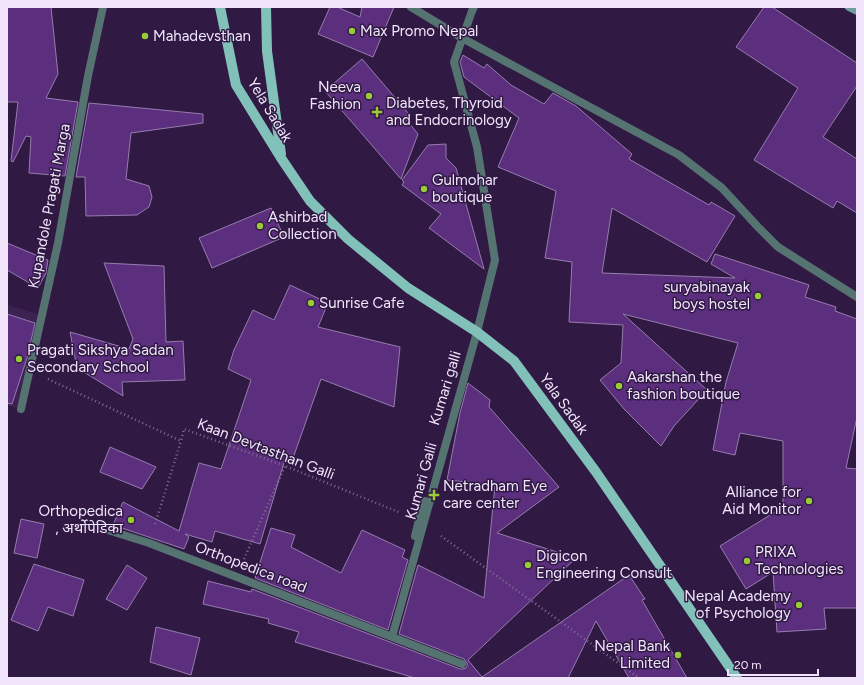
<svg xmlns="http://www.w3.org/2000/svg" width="864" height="685" font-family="Figtree,'Noto Sans Devanagari',sans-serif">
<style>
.built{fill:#3c2251}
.building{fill:#5b2e7e;stroke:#967dae}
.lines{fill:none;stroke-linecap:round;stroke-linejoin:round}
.path{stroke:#816f90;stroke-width:2.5;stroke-dasharray:1 3;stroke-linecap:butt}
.minor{stroke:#557370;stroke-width:8}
.secondary{stroke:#6e9f9a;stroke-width:8}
.primary{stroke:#81c1ba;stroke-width:10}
.poi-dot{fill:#98cb37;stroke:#301943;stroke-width:1.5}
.labels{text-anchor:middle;stroke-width:3;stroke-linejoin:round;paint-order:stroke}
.poi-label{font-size:15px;fill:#f0e5fb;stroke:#301943;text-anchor:start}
.street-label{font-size:15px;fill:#f0e5fb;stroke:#301943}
</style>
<rect width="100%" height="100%" fill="#301943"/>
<path class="built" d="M 7,305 L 39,314 L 20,409 L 7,405 Z"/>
<path class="building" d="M 7,7 L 51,7 L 58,74 L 46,98 L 78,102 L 65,176 L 29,173 L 31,137 L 26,136 L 13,162 L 11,161 L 18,102 L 7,102 Z
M 330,7 L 337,7 L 360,17 L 362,7 L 394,7 L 373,57 L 318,34 Z
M 764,7 L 772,7 L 857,63 L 857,86 L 823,137 L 857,159 L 857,213 L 837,201 L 833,208 L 754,160 L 798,88 L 736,47 Z
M 463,55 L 484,68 L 487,64 L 511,85 L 544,104 L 553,93 L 576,106 L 632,154 L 629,159 L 709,205 L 711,202 L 735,216 L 707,262 L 612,208 L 602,273 L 735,278 L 711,264 L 715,254 L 809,285 L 805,297 L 836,307 L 835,311 L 857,319 L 857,417 L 846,468 L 857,469 L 857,608 L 824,608 L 826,629 L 777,632 L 773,572 L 746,589 L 720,546 L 783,507 L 783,441 L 740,433 L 735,455 L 713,450 L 726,382 L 738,343 L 623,314 L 707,390 L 674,426 L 661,446 L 624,409 L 600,380 L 621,363 L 623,325 L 569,322 L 572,262 L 545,258 L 556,191 L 498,167 L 519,118 L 464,77 L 460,62 Z
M 362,59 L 409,114 L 404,117 L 418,134 L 401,179 L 325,91 Z
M 89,103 L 203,114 L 203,123 L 131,133 L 126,179 L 149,186 L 152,197 L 149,207 L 137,215 L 86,216 L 85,177 L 76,177 Z
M 446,144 L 446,158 L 456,168 L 484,269 L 429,228 L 441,214 L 402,185 L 404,182 L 402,180 L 428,145 Z
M 271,208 L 284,237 L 212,268 L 199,238 Z
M 7,243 L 48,260 L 46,273 L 38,288 L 7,270 Z
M 104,263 L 164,266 L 166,342 L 183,341 L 185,380 L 122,382 L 123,396 L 77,368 L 70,332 L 129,349 L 133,339 Z
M 290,285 L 328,303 L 318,327 L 400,347 L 394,407 L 321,379 L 292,461 L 285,459 L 260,544 L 215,531 L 212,542 L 185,534 L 189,537 L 184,549 L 113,525 L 123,502 L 179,531 L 199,463 L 221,469 L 251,380 L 228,369 L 234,350 L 253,310 L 274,320 Z
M 7,314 L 35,323 L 27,358 L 12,404 L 7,403 Z
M 468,383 L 490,400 L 489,407 L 559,487 L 497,533 L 576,558 L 468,660 L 482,677 L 629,575 L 645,599 L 642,600 L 687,678 L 629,678 L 596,621 L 568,678 L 415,678 L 295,642 L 299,632 L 268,623 L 269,619 L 203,604 L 208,581 L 251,592 L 252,589 L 460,669 L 463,669 L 466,668 L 467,666 L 467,663 L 464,659 L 399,634 L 418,565 L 484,598 L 495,485 L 447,480 L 460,413 Z
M 110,447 L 156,467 L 142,489 L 100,472 Z
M 21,519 L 44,524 L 37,558 L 14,553 Z
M 271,528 L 295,535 L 291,547 L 341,573 L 362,530 L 405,550 L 402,557 L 408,560 L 388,630 L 255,578 Z
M 34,564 L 84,580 L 73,616 L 48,607 L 38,631 L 11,620 Z
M 127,565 L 147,578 L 127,610 L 106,599 Z
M 156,627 L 200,638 L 191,675 L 150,662 Z"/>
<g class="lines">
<path class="path" d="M 48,379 L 181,441 L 184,429 L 285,466 L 401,513
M 155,524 L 181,441
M 441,536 L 639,678
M 244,559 L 285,466"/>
<path class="minor" d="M 411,7 L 462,38 L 679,155 L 722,188 L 758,227 L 778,247 L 857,297
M 21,409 L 58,243 L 88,76 L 103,7
M 98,527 L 149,543 L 462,664
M 415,536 L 419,520 L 425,501
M 392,637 L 477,332 L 495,260 L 477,147 L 454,62 L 472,11 L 474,7"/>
<path class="secondary" d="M 849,7 L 857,11"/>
<path class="primary" d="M 220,7 L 236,85 L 281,158 L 310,201 L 348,239 L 408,288 L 477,332 L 514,361 L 596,472 L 737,678
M 266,7 L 267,51 L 281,154"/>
</g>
<g class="poi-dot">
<circle cx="352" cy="31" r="4"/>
<circle cx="145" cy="36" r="4"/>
<circle cx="369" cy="96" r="4"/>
<path d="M375 106h4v4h4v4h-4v4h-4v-4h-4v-4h4z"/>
<circle cx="424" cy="189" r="4"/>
<circle cx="260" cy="226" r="4"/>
<circle cx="758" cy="296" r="4"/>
<circle cx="311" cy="303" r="4"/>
<circle cx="19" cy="359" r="4"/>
<circle cx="619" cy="386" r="4"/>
<path d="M432 489h4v4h4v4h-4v4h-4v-4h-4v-4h4z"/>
<circle cx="809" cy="501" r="4"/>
<circle cx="131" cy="520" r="4"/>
<circle cx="747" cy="561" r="4"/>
<circle cx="528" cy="565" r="4"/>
<circle cx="799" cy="605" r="4"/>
<circle cx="678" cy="655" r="4"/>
</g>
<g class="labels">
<g class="poi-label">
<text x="360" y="36">Max Promo Nepal</text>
<text x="153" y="41">Mahadevsthan</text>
<text x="361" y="92" text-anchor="end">Neeva<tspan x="361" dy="17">Fashion</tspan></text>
<text x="386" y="108">Diabetes, Thyroid<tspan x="386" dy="17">and Endocrinology</tspan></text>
<text x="432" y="185">Gulmohar<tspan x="432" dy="17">boutique</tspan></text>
<text x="268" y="222">Ashirbad<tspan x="268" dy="17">Collection</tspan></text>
<text x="750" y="292" text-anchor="end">suryabinayak<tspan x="750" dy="17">boys hostel</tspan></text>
<text x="319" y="308">Sunrise Cafe</text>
<text x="27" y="355">Pragati Sikshya Sadan<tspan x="27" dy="17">Secondary School</tspan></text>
<text x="627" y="382">Aakarshan the<tspan x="627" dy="17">fashion boutique</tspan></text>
<text x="443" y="491">Netradham Eye<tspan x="443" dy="17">care center</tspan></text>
<text x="801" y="497" text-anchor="end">Alliance for<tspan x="801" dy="17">Aid Monitor</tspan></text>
<text x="123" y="516" text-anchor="end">Orthopedica<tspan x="123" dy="17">, अर्थोपेडिका</tspan></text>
<text x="755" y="557">PRIXA<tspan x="755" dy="17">Technologies</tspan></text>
<text x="536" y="561">Digicon<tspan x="536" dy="17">Engineering Consult</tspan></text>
<text x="791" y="601" text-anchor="end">Nepal Academy<tspan x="791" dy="17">of Psychology</tspan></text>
<text x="670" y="651" text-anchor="end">Nepal Bank<tspan x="670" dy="17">Limited</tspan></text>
</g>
<g class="street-label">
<text transform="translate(270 110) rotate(59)" y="5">Yela Sadak</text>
<text transform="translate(49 206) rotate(-79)" y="5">Kupandole Pragati Marga</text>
<text transform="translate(445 388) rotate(-73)" y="5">Kumari galli</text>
<text transform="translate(564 404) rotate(54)" y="5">Yala Sadak</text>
<text transform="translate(266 449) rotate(21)" y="5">Kaan Devtasthan Galli</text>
<text transform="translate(421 481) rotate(-74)" y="5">Kumari Galli</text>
<text transform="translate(251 567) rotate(21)" y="5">Orthopedica road</text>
</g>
</g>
<rect width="864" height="685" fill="none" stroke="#f0e5fb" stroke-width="16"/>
<path d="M728 669v6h90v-6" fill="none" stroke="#f0e5fb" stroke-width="2"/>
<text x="734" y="669" font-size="12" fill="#f0e5fb" stroke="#301943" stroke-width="3" paint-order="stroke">20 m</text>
</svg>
